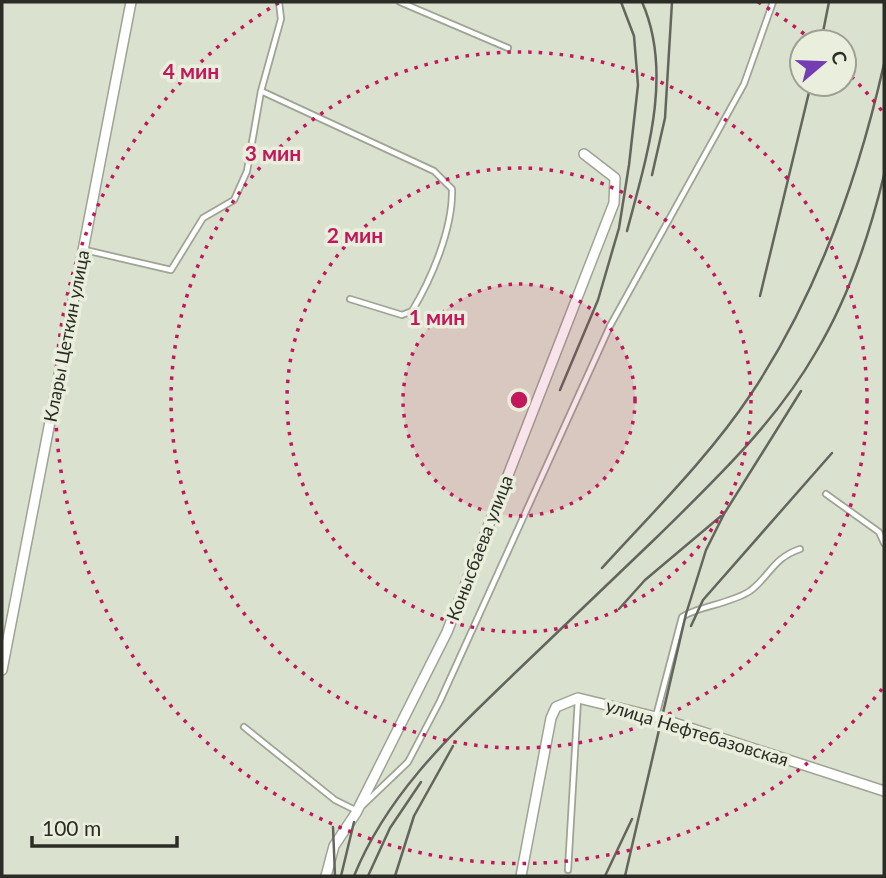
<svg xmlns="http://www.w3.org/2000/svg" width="886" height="878" font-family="Lato,sans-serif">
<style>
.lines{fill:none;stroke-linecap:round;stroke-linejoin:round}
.lane-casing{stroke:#9ea493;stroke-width:8}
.street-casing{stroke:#9ea493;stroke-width:12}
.lane{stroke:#fff;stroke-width:4.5}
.street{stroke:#fff;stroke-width:9}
.rail{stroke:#63665c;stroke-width:2.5}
.ring{fill:none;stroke:#c2185b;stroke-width:3.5;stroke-dasharray:3.5 7}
.labels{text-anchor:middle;stroke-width:7;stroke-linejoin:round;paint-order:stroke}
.street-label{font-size:18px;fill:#2a2c25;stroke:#e9efdc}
.centre{fill:#c2185b;stroke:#e9efdc;stroke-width:3.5}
.ring-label{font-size:21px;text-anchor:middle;font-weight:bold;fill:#c2185b;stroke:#e9efdc;stroke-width:7;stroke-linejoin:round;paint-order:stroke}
</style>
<rect width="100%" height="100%" fill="#dbe1cf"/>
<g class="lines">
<g class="lane-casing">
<path id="lane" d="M 400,2 L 508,48
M 261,91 L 434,171 L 452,189 C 453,228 432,278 412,311 L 402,315 L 350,299
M 85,250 L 171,270 L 203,218 L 234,200 L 247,171 L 261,91 L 281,19 L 279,2
M 826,494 L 879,532 L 884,543
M 656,716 L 682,617 C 696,607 730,604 750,591 C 770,576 773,558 800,549
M 244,727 L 335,800 L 357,811
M 363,805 L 408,762 L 440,701 L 610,326 L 744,84 L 773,2
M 568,870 L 578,699"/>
</g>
<g class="street-casing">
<path id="street" d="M 2,670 L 131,2
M 326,876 L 334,846 L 356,813 L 447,632 L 614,203 L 615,178 L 584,154
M 521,876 L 551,718 L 556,707 L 578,698 L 656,717 L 884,791"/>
</g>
<use href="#lane" class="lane"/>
<use href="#street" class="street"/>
<path class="rail" d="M 821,42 L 829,2
M 652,175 L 665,118 L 672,2
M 627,231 C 646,159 674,74 642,2
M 760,296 L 811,84
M 560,390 L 598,300 L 619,228 L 629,165 L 638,85 L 634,36 L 621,2
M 602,568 C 653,512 709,457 751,394 C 817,295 858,179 884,64
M 619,609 L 645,580 L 721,516
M 691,626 L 703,600 L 832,453
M 333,827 L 335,876
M 341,876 L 354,822
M 354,876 C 388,792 453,733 517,671 C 564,626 611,581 658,536 C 715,480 776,422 816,352 C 849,297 869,237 884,175
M 368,876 L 390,828 L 421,782
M 395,876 L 414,816 L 453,746
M 605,876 L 632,819
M 625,876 L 686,614 L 706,550 L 724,514 L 801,391"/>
</g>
<circle cx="519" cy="400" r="116" fill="#c2185b" fill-opacity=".12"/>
<g class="ring">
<circle cx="519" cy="400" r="116"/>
<circle cx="519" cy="400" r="232"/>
<circle cx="519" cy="400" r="348"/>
<path d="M882 689A464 464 0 1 1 280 2M758 2A464 464 0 0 1 814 42M844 69A464 464 0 0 1 882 111"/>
</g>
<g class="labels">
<g class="street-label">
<text transform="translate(67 336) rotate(-79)" y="6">Клары Цеткин улица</text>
<text transform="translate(480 548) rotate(-69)" y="6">Конысбаева улица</text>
<text transform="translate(697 733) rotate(17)" y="6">улица Нефтебазовская</text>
</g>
</g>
<circle cx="519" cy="400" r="10" class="centre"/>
<g class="ring-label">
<text x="191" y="79">4 мин</text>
<text x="273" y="161">3 мин</text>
<text x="355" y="243">2 мин</text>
<text x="437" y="325">1 мин</text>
</g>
<rect width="886" height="878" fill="none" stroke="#2a2c25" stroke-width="7"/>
<g transform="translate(823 63) rotate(71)"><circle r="33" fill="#e9efdc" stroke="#9da193" stroke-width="2"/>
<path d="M0-5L12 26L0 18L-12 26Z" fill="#753db4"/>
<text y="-10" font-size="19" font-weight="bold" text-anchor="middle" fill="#2a2c25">С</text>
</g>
<path d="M32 836v10h145v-10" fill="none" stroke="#2a2c25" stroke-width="3.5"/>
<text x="42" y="836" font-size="21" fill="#2a2c25" stroke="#e9efdc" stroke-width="5" paint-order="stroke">100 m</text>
</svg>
